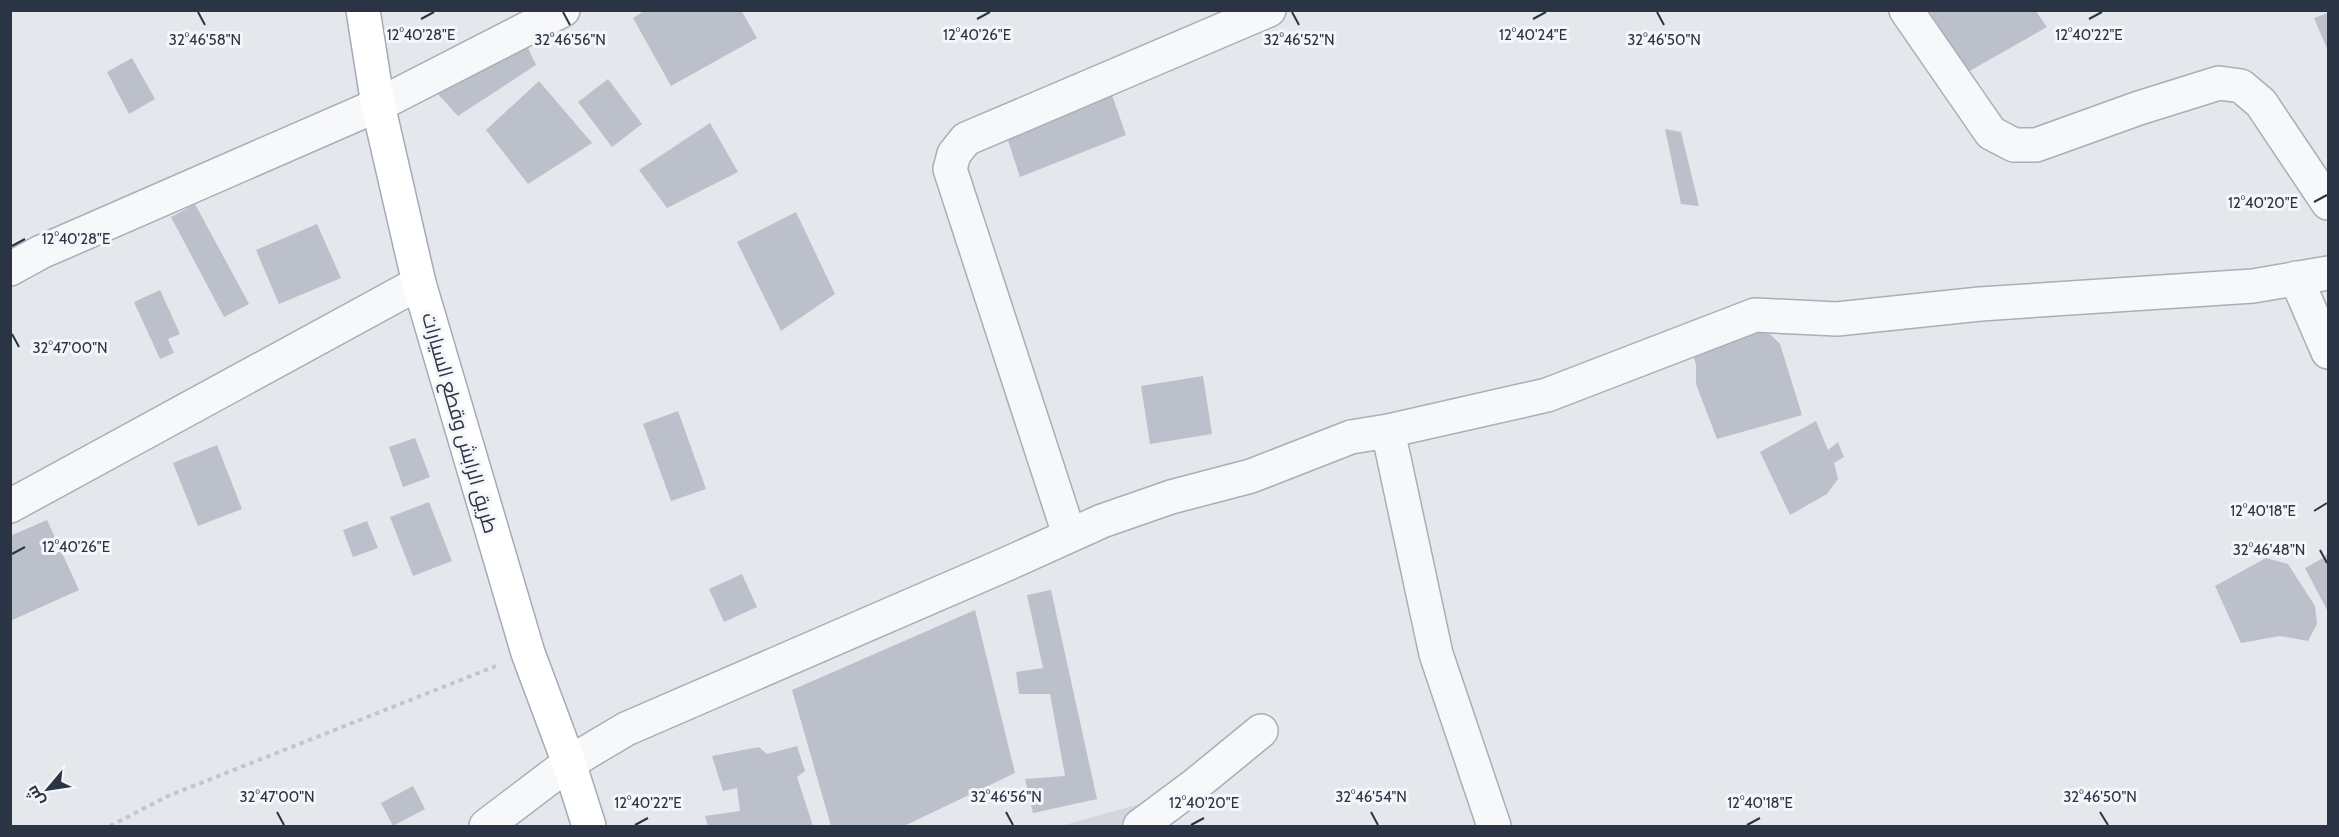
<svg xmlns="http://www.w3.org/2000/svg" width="2339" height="837" font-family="Cabin,Cairo,sans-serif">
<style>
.built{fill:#d2d6de}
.building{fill:#bbc0ca}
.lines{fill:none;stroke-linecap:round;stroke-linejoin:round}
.minor-casing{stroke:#a9aeb7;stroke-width:36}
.major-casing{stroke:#a3abb8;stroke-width:36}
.path{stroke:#c2c5cb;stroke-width:4;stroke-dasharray:4.5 4.5;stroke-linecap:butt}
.minor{stroke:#f7f8fa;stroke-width:33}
.major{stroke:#fff;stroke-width:33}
.ticks{fill:none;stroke:#2b3445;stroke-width:2}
.labels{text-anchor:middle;stroke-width:6;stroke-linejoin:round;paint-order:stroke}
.street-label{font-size:20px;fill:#2b3445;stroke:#f4f6f9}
.ticks-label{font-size:15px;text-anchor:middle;fill:#2b3445;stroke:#f4f6f9;stroke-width:6;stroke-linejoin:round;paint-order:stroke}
</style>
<rect width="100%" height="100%" fill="#e4e7ec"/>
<path class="built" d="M 1154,800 L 1162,826 L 1061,826 Z"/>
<path class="building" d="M 646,10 L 741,10 L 757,38 L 671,86 L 633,18 Z
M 2035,10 L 2047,27 L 1966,73 L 1929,11 Z
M 2328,13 L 2328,51 L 2314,18 Z
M 519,29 L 536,65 L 458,116 L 436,92 Z
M 132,58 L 155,99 L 129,114 L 107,72 Z
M 608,79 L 642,124 L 612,147 L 578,102 Z
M 539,81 L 592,143 L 528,184 L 486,130 Z
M 1107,81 L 1126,135 L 1020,177 L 1003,125 Z
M 710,123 L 738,172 L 667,208 L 639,170 Z
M 1665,129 L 1681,132 L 1699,206 L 1681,204 Z
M 195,204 L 249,304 L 224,317 L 171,217 Z
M 796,212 L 835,294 L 781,331 L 737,242 Z
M 317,224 L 341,278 L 279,304 L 256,250 Z
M 160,290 L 180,334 L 168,339 L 174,353 L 160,359 L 134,302 Z
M 1759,323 L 1780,344 L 1802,415 L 1717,439 L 1696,384 L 1696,365 L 1691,347 Z
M 1203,376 L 1212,434 L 1150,444 L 1141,386 Z
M 678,411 L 706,489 L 671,501 L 643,424 Z
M 1816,421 L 1828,450 L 1838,442 L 1844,457 L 1834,463 L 1838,479 L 1827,494 L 1790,515 L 1760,452 Z
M 415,438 L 430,477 L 403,487 L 389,447 Z
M 217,445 L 242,509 L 198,526 L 173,463 Z
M 429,502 L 452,561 L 413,576 L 390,517 Z
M 47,520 L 79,590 L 10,621 L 10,536 Z
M 367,521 L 378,548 L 353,557 L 343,530 Z
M 2328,551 L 2328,612 L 2305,568 L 2325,557 Z
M 2266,558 L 2288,564 L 2315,606 L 2317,624 L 2308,641 L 2280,636 L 2241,643 L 2215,586 Z
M 742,574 L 757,607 L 724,622 L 709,589 Z
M 1051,590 L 1097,799 L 1033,813 L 1025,779 L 1065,776 L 1050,694 L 1019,694 L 1016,672 L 1043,668 L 1027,595 Z
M 975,610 L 1015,773 L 904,826 L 831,826 L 792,690 Z
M 797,746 L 805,771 L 797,777 L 813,826 L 708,826 L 705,816 L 740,811 L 737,788 L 723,791 L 712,756 L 759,747 L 767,754 Z
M 413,786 L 425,809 L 393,826 L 381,803 Z"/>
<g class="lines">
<g class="minor-casing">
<path id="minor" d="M 1906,10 L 1991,133 L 2014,145 L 2036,145 L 2139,108 L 2219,83 L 2241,86 L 2261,103 L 2328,203
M 10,269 L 41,252 L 378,105 L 563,10
M 2296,278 L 2328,352
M 1388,431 L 1436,654 L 1494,826
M 10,506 L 419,283
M 1069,534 L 950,169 L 954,154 L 966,139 L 1269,10
M 486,826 L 569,763 L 626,729 L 1009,563 L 1102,521 L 1171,497 L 1251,476 L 1351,437 L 1388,431 L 1547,395 L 1755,315 L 1837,319 L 1980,304 L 2253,286 L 2328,273
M 1140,826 L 1195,785 L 1261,731"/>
</g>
<g class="major-casing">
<path id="major" d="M 363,10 L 378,105 L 419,283 L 528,653 L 569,763 L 589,826"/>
</g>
<path class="path" d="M 110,826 L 168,796 L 496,666"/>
<use href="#minor" class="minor"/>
<use href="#major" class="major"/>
</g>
<path class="ticks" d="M 198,12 L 205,25M 563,12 L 570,25M 1292,12 L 1299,25M 1657,12 L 1664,25M 421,19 L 434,12M 977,19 L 990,12M 1533,19 L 1546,12M 2089,19 L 2102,12M 2314,202 L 2327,195M 12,246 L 25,239M 12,334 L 19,347M 2314,511 L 2327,503M 2320,550 L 2327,563M 12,554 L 25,547M 277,812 L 284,825M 1006,812 L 1013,825M 1371,812 L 1378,825M 2100,812 L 2108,825M 635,825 L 648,818M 1191,825 L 1204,818M 1747,825 L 1760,818"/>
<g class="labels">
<g class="street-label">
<text transform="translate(460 423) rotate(74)" y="7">طريق الرابش وقطع السيارات</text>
</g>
</g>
<g class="ticks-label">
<text x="421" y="40">12°40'28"E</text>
<text x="977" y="40">12°40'26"E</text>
<text x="1533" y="40">12°40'24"E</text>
<text x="2089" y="40">12°40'22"E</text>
<text x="205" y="45">32°46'58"N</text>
<text x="570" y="45">32°46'56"N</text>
<text x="1299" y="45">32°46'52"N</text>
<text x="1664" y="45">32°46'50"N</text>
<text x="2263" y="208">12°40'20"E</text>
<text x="76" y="244">12°40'28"E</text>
<text x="70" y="353">32°47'00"N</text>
<text x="2263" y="516">12°40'18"E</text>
<text x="76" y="552">12°40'26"E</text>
<text x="2269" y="555">32°46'48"N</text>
<text x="277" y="802">32°47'00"N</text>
<text x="1006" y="802">32°46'56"N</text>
<text x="1371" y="802">32°46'54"N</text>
<text x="2100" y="802">32°46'50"N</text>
<text x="648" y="808">12°40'22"E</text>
<text x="1204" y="808">12°40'20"E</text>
<text x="1760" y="808">12°40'18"E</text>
</g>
<rect width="2339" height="837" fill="none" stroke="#2b3445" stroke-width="24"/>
<g transform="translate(48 789) rotate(241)" stroke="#f4f6f9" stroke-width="4.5" paint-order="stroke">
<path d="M0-4.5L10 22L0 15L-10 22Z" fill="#2b3445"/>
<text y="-9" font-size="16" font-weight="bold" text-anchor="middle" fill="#2b3445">ش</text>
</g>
</svg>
